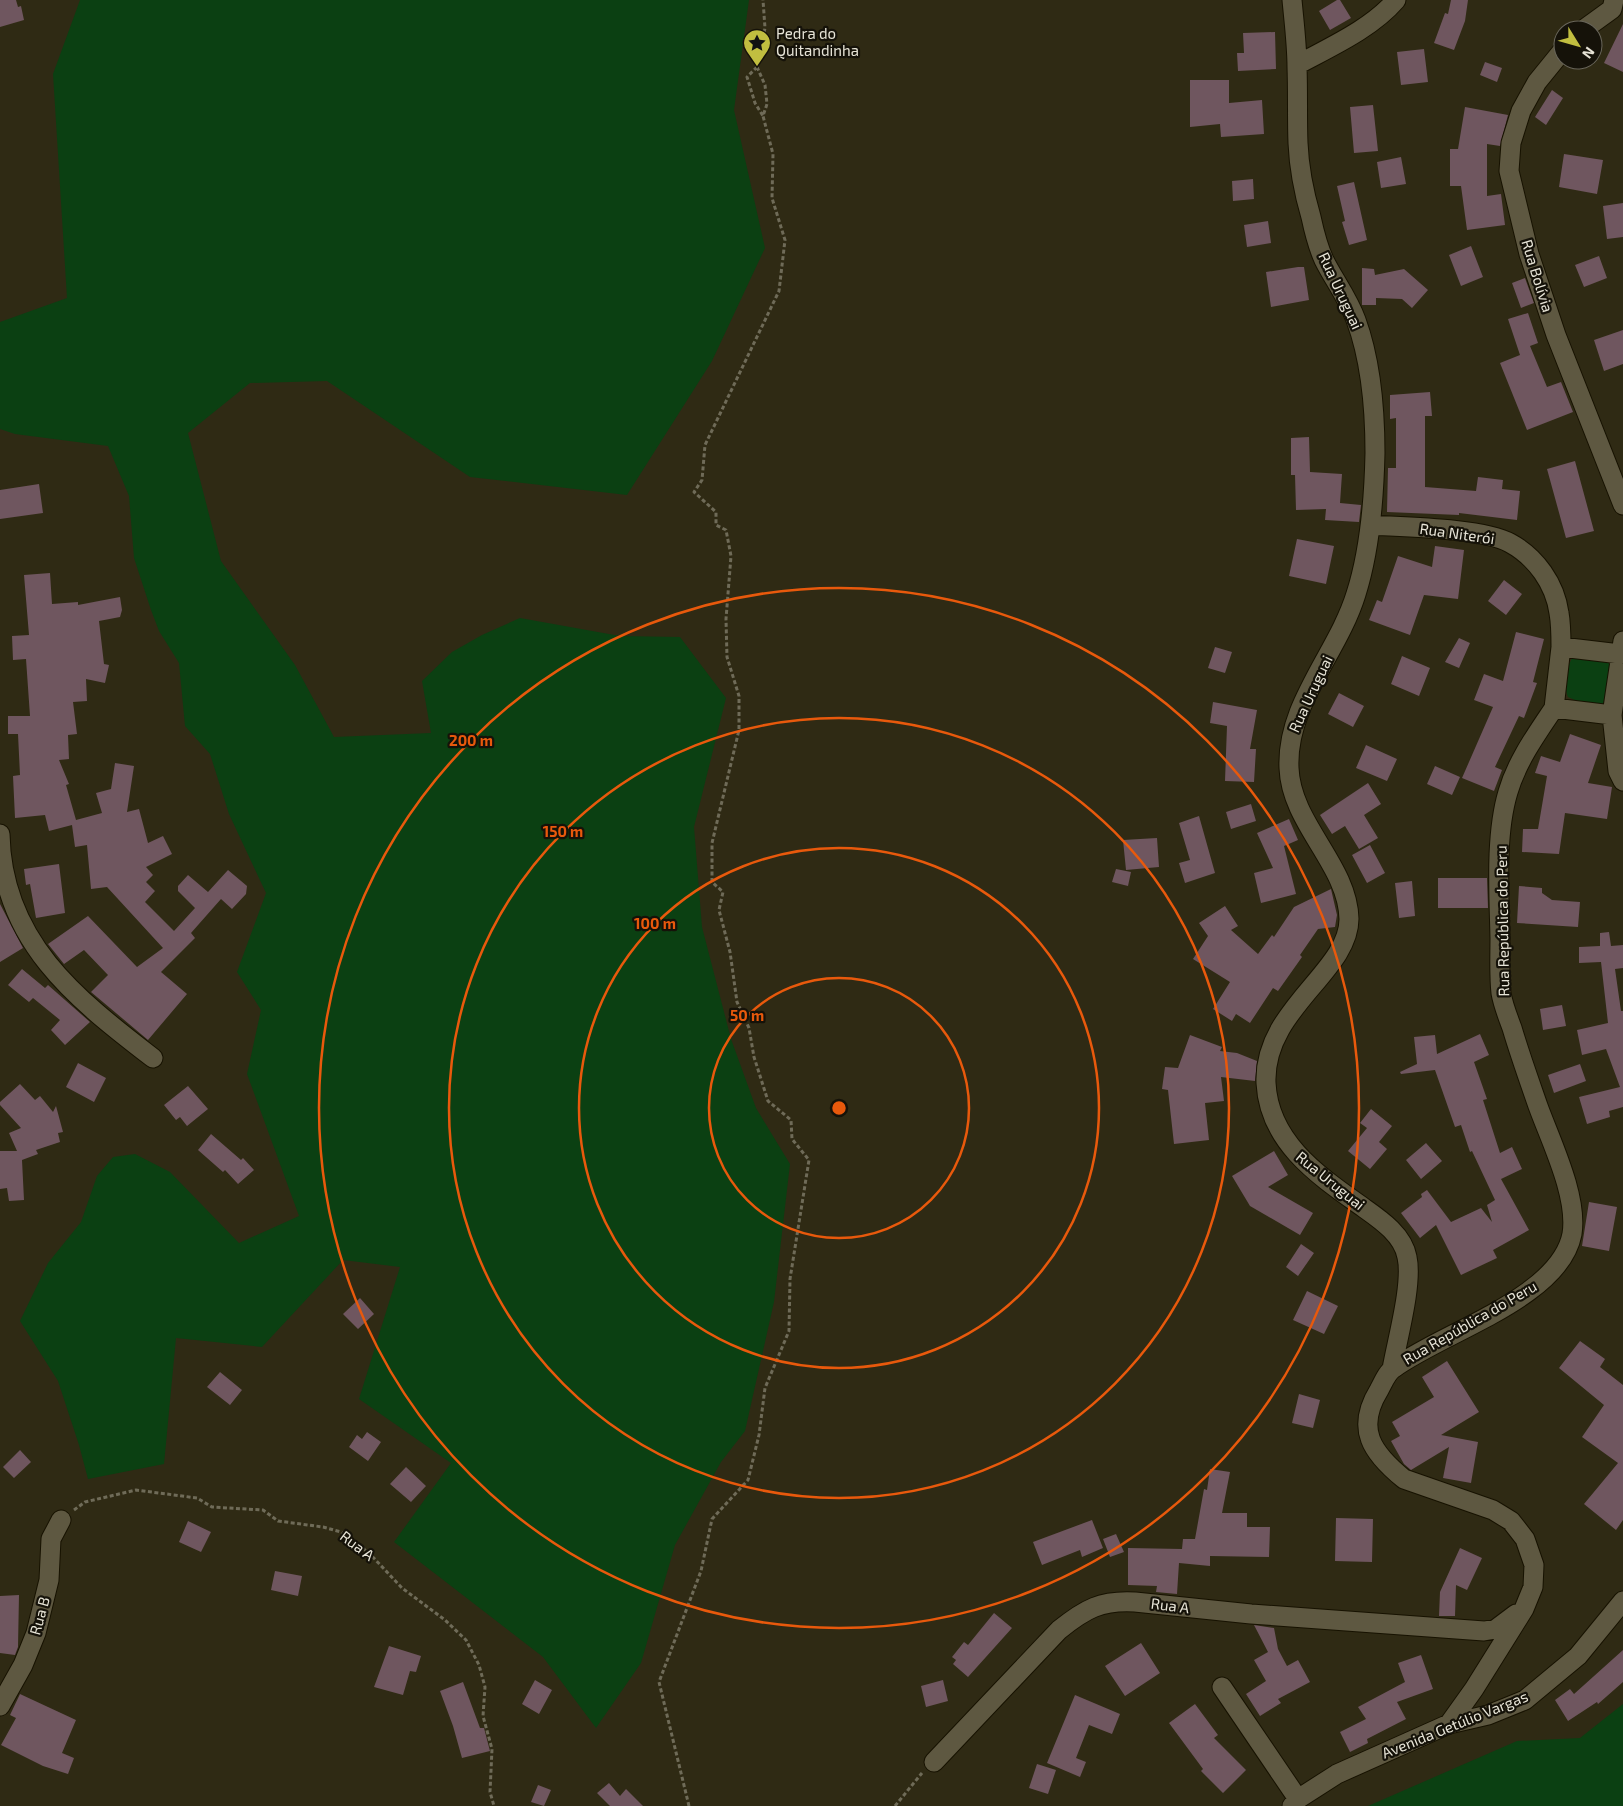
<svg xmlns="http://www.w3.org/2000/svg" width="1623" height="1806" font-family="'Exo 2',sans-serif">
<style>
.green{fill:#0b4012}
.building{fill:#6f565f}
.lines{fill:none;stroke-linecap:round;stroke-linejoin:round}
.minor-casing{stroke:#171201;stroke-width:21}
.path{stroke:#6f6b58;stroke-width:3;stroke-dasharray:4 2.5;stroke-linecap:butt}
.minor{stroke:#5e5841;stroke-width:19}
.ring{fill:none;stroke:#e8590c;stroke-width:2.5}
.labels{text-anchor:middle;stroke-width:4.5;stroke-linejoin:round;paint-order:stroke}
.poi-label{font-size:15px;fill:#e7e4d7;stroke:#151209;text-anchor:start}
.street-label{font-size:15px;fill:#e7e4d7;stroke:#151209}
.centre{fill:#e8590c;stroke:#151209;stroke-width:2.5}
.ring-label{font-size:15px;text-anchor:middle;font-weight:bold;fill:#e8590c;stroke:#151209;stroke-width:4.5;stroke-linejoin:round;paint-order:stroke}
</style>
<rect width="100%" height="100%" fill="#2f2a14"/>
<path class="green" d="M 80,0 L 749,0 L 734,110 L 765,248 L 712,361 L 627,495 L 470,477 L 327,381 L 250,383 L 188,433 L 221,561 L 295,665 L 334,737 L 431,733 L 422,681 L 452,652 L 482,635 L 520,618 L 620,636 L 680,637 L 726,698 L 694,827 L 702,927 L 731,1039 L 756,1108 L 790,1164 L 774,1302 L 745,1431 L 721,1462 L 675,1545 L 641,1663 L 596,1728 L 543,1657 L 394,1542 L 451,1463 L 359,1399 L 400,1267 L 343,1260 L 262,1347 L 176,1338 L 164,1464 L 88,1479 L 79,1445 L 58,1381 L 20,1321 L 48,1263 L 81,1222 L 97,1176 L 113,1157 L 135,1154 L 170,1172 L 239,1243 L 299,1216 L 247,1074 L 261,1010 L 237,972 L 266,893 L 229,814 L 210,754 L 185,726 L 179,663 L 159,631 L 151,610 L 134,558 L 129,496 L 108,446 L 15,434 L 0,429 L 0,322 L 67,298 L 53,74 Z
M 1575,655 L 1607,660 L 1611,667 L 1606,703 L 1601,706 L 1586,705 L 1568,697 C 1563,687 1566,663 1575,655 Z
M 1623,1704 L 1623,1806 L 1368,1806 L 1517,1741 L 1580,1738 Z"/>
<path class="building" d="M 0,0 L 16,0 L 18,7 L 21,6 L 24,20 L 0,27 Z
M 1337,0 L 1340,0 L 1351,18 L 1330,30 L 1319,11 Z
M 1451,0 L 1468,0 L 1465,21 L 1454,50 L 1434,43 L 1445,13 L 1448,14 Z
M 1623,24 L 1623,72 L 1604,63 Z
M 1275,32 L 1276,69 L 1238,71 L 1237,53 L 1244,53 L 1243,33 Z
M 1424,49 L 1428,82 L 1401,85 L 1397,52 Z
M 1485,62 L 1502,68 L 1497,82 L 1480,75 Z
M 1190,80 L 1229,80 L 1229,103 L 1262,100 L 1264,134 L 1221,137 L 1220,124 L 1190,127 Z
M 1552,90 L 1563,98 L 1546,125 L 1535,117 Z
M 1373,105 L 1378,151 L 1354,153 L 1350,107 Z
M 1465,107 L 1508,115 L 1500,146 L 1487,144 L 1487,196 L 1501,194 L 1505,225 L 1467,230 L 1461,186 L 1450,186 L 1450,149 L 1458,149 Z
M 1564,154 L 1603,160 L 1597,194 L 1559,187 Z
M 1401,157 L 1406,184 L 1381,188 L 1377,162 Z
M 1253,179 L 1254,199 L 1233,201 L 1232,181 Z
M 1354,182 L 1367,240 L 1349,245 L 1342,222 L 1345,221 L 1337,186 Z
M 1623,203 L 1623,237 L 1607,239 L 1603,206 Z
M 1268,221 L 1271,243 L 1247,247 L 1244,225 Z
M 1471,246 L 1483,277 L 1461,286 L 1449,255 Z
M 1599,256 L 1607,278 L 1584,287 L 1575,265 Z
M 1298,267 L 1304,267 L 1309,300 L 1271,307 L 1266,272 Z
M 1362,268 L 1374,269 L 1375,275 L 1404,269 L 1428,290 L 1412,308 L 1402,299 L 1376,298 L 1376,305 L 1362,305 Z
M 1525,278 L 1534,303 L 1521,308 L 1512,283 Z
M 1528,313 L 1538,343 L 1530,346 L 1547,387 L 1561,382 L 1573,412 L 1527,430 L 1500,363 L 1520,355 L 1508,319 Z
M 1623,330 L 1623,364 L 1604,371 L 1594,340 Z
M 1430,392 L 1432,416 L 1425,416 L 1425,487 L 1476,491 L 1478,477 L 1503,480 L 1502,489 L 1520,491 L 1517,520 L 1459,513 L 1459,515 L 1387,512 L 1388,468 L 1396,468 L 1396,418 L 1390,419 L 1390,395 Z
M 1309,437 L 1310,472 L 1342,474 L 1340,503 L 1361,505 L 1359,522 L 1325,520 L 1326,509 L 1296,510 L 1295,475 L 1291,475 L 1291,438 Z
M 1575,461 L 1594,531 L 1566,538 L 1547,469 Z
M 39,484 L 43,513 L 0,519 L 0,490 Z
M 1297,539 L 1334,546 L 1326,584 L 1289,576 Z
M 1435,546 L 1464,550 L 1458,599 L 1424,595 L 1410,635 L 1369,620 L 1377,600 L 1382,602 L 1398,556 L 1432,567 Z
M 50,573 L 52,604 L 78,602 L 78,605 L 120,597 L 122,610 L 120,617 L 99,621 L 104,664 L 109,665 L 105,683 L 86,679 L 87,701 L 73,702 L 77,734 L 68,735 L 69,759 L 59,760 L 69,784 L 66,785 L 76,820 L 102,813 L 96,793 L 111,789 L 115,763 L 134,766 L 127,812 L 139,809 L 148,843 L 163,836 L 172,854 L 146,867 L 153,875 L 146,882 L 155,891 L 145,902 L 174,931 L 195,908 L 178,891 L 178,886 L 188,875 L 208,892 L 228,870 L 247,886 L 246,894 L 232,909 L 221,899 L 191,933 L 195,938 L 161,972 L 187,994 L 148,1040 L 91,992 L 108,975 L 84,950 L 64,964 L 48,944 L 88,916 L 137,967 L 163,948 L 107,887 L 91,889 L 87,845 L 75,847 L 72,825 L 49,831 L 45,815 L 15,818 L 13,776 L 20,775 L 18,734 L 8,734 L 8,716 L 30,716 L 26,659 L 13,660 L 12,636 L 29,635 L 24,575 Z
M 1504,580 L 1522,594 L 1506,615 L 1488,601 Z
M 1516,632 L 1544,639 L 1533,682 L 1537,683 L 1524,718 L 1519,716 L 1495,767 L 1502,770 L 1494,791 L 1462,778 L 1493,707 L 1474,700 L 1484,674 L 1503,681 Z
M 1459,638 L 1470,643 L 1459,668 L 1445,662 Z
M 1215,647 L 1232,652 L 1225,673 L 1208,668 Z
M 1402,656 L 1430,668 L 1419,696 L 1391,684 Z
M 1339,693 L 1364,706 L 1353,727 L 1328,714 Z
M 1213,702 L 1257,710 L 1250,749 L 1256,749 L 1254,782 L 1225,781 L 1227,726 L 1210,723 Z
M 1570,734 L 1601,745 L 1588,783 L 1612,787 L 1607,819 L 1565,813 L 1559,854 L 1522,852 L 1523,829 L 1538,829 L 1547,776 L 1535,773 L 1541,756 L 1560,762 Z
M 1366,745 L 1397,759 L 1387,781 L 1356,768 Z
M 1435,766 L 1460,777 L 1452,795 L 1427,784 Z
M 1368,783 L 1381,804 L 1364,815 L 1378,838 L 1359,849 L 1345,826 L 1332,834 L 1320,815 Z
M 1251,804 L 1256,821 L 1231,829 L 1226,812 Z
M 1199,816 L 1215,873 L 1185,883 L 1179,863 L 1190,860 L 1179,823 Z
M 1289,819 L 1298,840 L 1284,846 L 1296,894 L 1261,903 L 1254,873 L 1273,868 L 1257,833 Z
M 1157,838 L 1159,867 L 1126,870 L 1123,840 Z
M 1370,845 L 1385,873 L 1367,883 L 1352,855 Z
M 59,864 L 65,913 L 36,918 L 30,884 L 26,885 L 24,869 Z
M 1116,869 L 1131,872 L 1128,886 L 1112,882 Z
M 1438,878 L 1487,878 L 1488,908 L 1438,908 Z
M 1412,881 L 1415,916 L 1399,918 L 1395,883 Z
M 1519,886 L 1542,888 L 1542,893 L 1552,900 L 1580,902 L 1578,927 L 1517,923 Z
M 1331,889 L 1337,915 L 1335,927 L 1318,929 L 1300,955 L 1302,957 L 1278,991 L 1273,988 L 1250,1023 L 1236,1014 L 1232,1021 L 1213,1009 L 1230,982 L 1193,959 L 1208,936 L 1199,923 L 1225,906 L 1238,926 L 1231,930 L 1258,954 L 1272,935 L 1274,937 L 1294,907 Z
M 0,904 L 23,948 L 0,962 Z
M 1609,932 L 1611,946 L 1623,945 L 1623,968 L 1615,969 L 1621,1011 L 1623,1011 L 1623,1107 L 1609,1111 L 1610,1117 L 1587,1124 L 1579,1097 L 1620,1087 L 1606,1049 L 1582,1055 L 1577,1030 L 1608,1023 L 1601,962 L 1579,963 L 1579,947 L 1600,946 L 1600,933 Z
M 22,969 L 45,988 L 48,985 L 90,1022 L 65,1045 L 51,1030 L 60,1020 L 33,998 L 29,1002 L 8,985 Z
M 1562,1005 L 1566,1026 L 1543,1030 L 1540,1009 Z
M 1480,1034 L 1489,1055 L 1474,1062 L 1487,1099 L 1483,1100 L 1500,1153 L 1512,1147 L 1522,1169 L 1501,1179 L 1529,1230 L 1493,1250 L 1497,1258 L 1461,1275 L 1436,1225 L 1420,1238 L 1401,1213 L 1422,1197 L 1421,1194 L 1427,1190 L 1451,1222 L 1481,1208 L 1492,1222 L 1487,1205 L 1495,1200 L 1472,1151 L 1470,1152 L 1461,1125 L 1455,1127 L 1435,1070 L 1401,1074 L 1400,1072 L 1417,1064 L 1414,1037 L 1435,1035 L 1437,1054 Z
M 1190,1035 L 1222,1047 L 1220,1051 L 1237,1053 L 1257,1061 L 1255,1081 L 1221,1077 L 1224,1101 L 1205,1103 L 1209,1140 L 1174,1144 L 1168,1090 L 1162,1089 L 1165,1067 L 1178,1068 Z
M 78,1063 L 106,1078 L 94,1102 L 66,1087 Z
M 1580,1064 L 1586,1081 L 1554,1093 L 1548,1075 Z
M 20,1084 L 35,1100 L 40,1096 L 53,1112 L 56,1106 L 63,1132 L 58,1133 L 60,1142 L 36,1150 L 38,1154 L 22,1160 L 24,1200 L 9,1201 L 7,1188 L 0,1189 L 0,1151 L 17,1151 L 9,1133 L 21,1128 L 0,1105 L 0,1102 Z
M 188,1086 L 208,1109 L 187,1126 L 180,1117 L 176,1120 L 164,1105 Z
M 1371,1109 L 1392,1126 L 1379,1142 L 1387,1149 L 1370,1169 L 1348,1151 L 1367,1128 L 1360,1123 Z
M 211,1134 L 241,1160 L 243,1158 L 254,1170 L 238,1184 L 225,1170 L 223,1172 L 198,1150 Z
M 1426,1143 L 1442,1161 L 1421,1179 L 1406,1160 Z
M 1274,1151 L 1288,1175 L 1268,1187 L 1313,1213 L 1300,1235 L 1250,1206 L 1232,1176 Z
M 1589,1202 L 1617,1207 L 1609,1251 L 1582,1246 Z
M 1301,1244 L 1314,1253 L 1298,1276 L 1286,1267 Z
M 1307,1291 L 1338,1306 L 1324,1334 L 1293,1320 Z
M 360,1298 L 374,1314 L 358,1329 L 343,1314 Z
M 1580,1341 L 1605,1359 L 1600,1367 L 1623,1385 L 1623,1520 L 1616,1530 L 1584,1504 L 1618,1463 L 1582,1437 L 1604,1405 L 1559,1368 Z
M 1447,1361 L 1479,1412 L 1441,1435 L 1478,1442 L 1471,1483 L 1443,1478 L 1449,1447 L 1411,1470 L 1404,1464 L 1391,1441 L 1400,1436 L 1392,1422 L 1434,1397 L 1422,1377 Z
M 220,1372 L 242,1390 L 230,1405 L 207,1387 Z
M 1299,1394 L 1320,1400 L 1313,1428 L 1292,1423 Z
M 367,1432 L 381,1442 L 368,1461 L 349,1447 L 357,1435 L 362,1439 Z
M 20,1450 L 31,1462 L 14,1478 L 3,1467 Z
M 406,1467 L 426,1486 L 411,1502 L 390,1484 Z
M 1210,1469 L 1230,1472 L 1222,1513 L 1247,1513 L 1247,1527 L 1270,1527 L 1269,1557 L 1210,1556 L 1210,1566 L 1179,1563 L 1177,1594 L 1156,1592 L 1157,1586 L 1128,1585 L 1128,1548 L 1182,1549 L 1183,1539 L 1195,1539 L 1204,1489 L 1207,1490 Z
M 1336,1518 L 1373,1519 L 1372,1562 L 1335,1561 Z
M 1092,1520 L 1103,1548 L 1082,1557 L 1080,1550 L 1042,1565 L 1033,1542 Z
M 188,1521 L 211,1532 L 201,1552 L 179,1542 Z
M 1116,1534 L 1124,1552 L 1110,1557 L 1103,1539 Z
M 1460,1548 L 1482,1558 L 1467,1590 L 1456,1585 L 1455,1616 L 1439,1616 L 1440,1592 Z
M 275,1571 L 302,1576 L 298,1596 L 271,1590 Z
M 19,1595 L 18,1647 L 15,1655 L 0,1653 L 0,1596 Z
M 994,1613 L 1012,1628 L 968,1677 L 953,1664 L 956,1660 L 952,1657 L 964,1642 L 968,1645 Z
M 1254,1625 L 1274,1628 L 1278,1649 L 1287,1666 L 1298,1660 L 1310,1682 L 1278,1699 L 1281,1703 L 1260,1716 L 1246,1694 L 1266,1681 L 1254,1660 L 1268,1652 Z
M 1141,1643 L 1160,1673 L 1125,1696 L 1105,1666 Z
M 389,1646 L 421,1656 L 416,1672 L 410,1671 L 403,1695 L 374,1687 Z
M 1623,1650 L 1623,1682 L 1598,1704 L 1597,1702 L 1568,1721 L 1555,1700 L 1570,1689 L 1574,1694 Z
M 1421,1655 L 1433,1689 L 1397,1702 L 1406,1719 L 1367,1739 L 1368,1743 L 1350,1752 L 1340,1732 L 1366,1719 L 1358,1707 L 1405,1682 L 1398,1663 Z
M 535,1680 L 552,1690 L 539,1714 L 522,1704 Z
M 943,1680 L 948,1701 L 926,1707 L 921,1686 Z
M 463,1682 L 480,1728 L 484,1728 L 490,1751 L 462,1758 L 453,1726 L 440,1691 Z
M 20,1694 L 76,1720 L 62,1753 L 74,1758 L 68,1774 L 43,1766 L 1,1745 L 16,1718 L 10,1715 Z
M 1075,1695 L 1120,1714 L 1112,1734 L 1089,1725 L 1076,1758 L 1086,1762 L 1080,1777 L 1047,1763 Z
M 1195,1704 L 1218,1735 L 1214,1738 L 1246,1770 L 1223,1793 L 1201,1771 L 1203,1769 L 1169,1723 Z
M 1037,1764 L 1056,1770 L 1048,1794 L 1029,1788 Z
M 609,1783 L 620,1796 L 626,1789 L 643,1806 L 610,1806 L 597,1793 Z
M 538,1785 L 551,1790 L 544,1806 L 531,1802 Z"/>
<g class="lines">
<g class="minor-casing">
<path id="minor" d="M 1292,0 C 1294,22 1297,45 1297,67 C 1298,93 1297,118 1298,143 C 1299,167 1304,193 1311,217 C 1314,231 1318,247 1324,260 C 1334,280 1348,298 1356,320 C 1371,361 1375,409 1375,453 C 1374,500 1370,550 1356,594 C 1338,653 1286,704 1289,768 C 1291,824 1348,865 1349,919 C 1349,972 1263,1009 1266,1083 C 1269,1143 1319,1176 1364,1208 C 1381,1220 1403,1235 1407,1257 C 1413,1284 1397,1340 1392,1369
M 1583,30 L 1612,9 L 1614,0
M 1563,50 L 1537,82 L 1521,111 L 1511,143 L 1509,171 L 1529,254 L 1556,335 L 1623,505
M 1297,65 C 1330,47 1371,29 1396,0
M 1371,525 C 1405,527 1483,528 1510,543 C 1536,557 1555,584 1559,613 C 1561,624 1561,636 1561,647
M 1620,654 L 1561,647 L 1554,708 L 1612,715 L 1623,641
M 1612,715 L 1618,771 L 1623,781
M 0,834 C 2,941 75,998 153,1058
M 1222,1687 L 1298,1799
M 0,1706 L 23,1665 L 36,1633 L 49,1580 L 51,1539 L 61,1520
M 1449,1724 L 1474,1689 L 1524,1609 L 1533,1587 L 1534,1565 L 1525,1539 L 1511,1521 L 1493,1510 L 1404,1479 C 1372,1453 1355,1429 1379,1390 C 1383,1383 1387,1372 1394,1368 C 1443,1332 1560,1298 1572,1234 C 1578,1196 1551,1142 1538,1106 C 1529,1080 1520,1055 1512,1028 C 1508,1017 1503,1005 1501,993 C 1499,975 1500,956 1500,938 C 1499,894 1495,835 1508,792 C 1517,761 1536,735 1554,708
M 934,1762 L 1059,1630 C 1085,1609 1101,1600 1135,1602 L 1251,1614 L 1484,1631 L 1496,1629 L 1516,1614
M 1292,1806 L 1298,1799 L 1337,1774 L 1449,1724 L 1488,1715 L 1525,1700 L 1578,1656 L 1623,1601"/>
</g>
<path class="path" d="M 757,67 L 747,77 L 755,103 L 763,116
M 74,1510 L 85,1502 L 136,1490 L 197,1498 L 212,1507 L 263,1510 L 278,1521 L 323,1527 L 341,1532 L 369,1553 L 402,1588 L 445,1620 L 466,1640 L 479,1665 L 485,1687 L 483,1716 L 492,1749 L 490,1792 L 494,1806
M 689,1806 L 659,1682 L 701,1571 L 712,1519 L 748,1480 L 759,1435 L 765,1388 L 789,1331 L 790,1279 L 809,1160 L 792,1139 L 791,1120 L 768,1101 L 754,1057 L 749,1028 L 737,1002 L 730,952 L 719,910 L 723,892 L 712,882 L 712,843 L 739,730 L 739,696 L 727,657 L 726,619 L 731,556 L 726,530 L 716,525 L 716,512 L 694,492 L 702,480 L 705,445 L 779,291 L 785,240 L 772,198 L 773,154 L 763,116 L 767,104 L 765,85 L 757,67 L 765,28 L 763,0
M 895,1806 L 922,1773"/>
<use href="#minor" class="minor"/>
</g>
<g class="ring">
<circle cx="839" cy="1108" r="130"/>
<circle cx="839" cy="1108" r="260"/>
<circle cx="839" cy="1108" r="390"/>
<circle cx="839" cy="1108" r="520"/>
</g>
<defs>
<g id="sight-pin" transform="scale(1.4375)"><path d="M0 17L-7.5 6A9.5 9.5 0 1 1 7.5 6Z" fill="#c1be40" stroke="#151209"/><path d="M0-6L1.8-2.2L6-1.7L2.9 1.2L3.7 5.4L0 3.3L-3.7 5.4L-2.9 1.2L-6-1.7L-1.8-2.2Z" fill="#111"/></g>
</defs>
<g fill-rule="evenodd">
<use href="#sight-pin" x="757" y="43"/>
</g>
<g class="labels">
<g class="poi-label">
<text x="776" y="39">Pedra do<tspan x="776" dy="17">Quitandinha</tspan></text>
</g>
<g class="street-label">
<text transform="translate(1537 276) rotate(73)" y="5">Rua Bolívia</text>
<text transform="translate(1340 291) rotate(65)" y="5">Rua Uruguai</text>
<text transform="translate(1457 534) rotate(8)" y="5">Rua Niterói</text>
<text transform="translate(1311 694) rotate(-65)" y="5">Rua Uruguai</text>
<text transform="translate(1503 921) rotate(-91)" y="5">Rua República do Peru</text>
<text transform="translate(1330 1181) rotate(39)" y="5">Rua Uruguai</text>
<text transform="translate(1470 1323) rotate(-30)" y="5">Rua República do Peru</text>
<text transform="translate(357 1546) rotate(37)" y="5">Rua A</text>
<text transform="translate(1170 1606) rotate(7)" y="5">Rua A</text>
<text transform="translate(40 1616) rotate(-75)" y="5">Rua B</text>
<text transform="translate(1455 1725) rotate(-22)" y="5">Avenida Getúlio Vargas</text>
</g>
</g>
<circle cx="839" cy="1108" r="8" class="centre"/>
<g class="ring-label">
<text x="471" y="746">200 m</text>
<text x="563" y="837">150 m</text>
<text x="655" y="929">100 m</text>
<text x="747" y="1021">50 m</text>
</g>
<g transform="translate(1578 45) rotate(127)"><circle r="24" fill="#151209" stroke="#69665b"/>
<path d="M0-4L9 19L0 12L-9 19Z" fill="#c1be40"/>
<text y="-8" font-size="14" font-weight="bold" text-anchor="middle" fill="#e7e4d7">N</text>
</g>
</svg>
